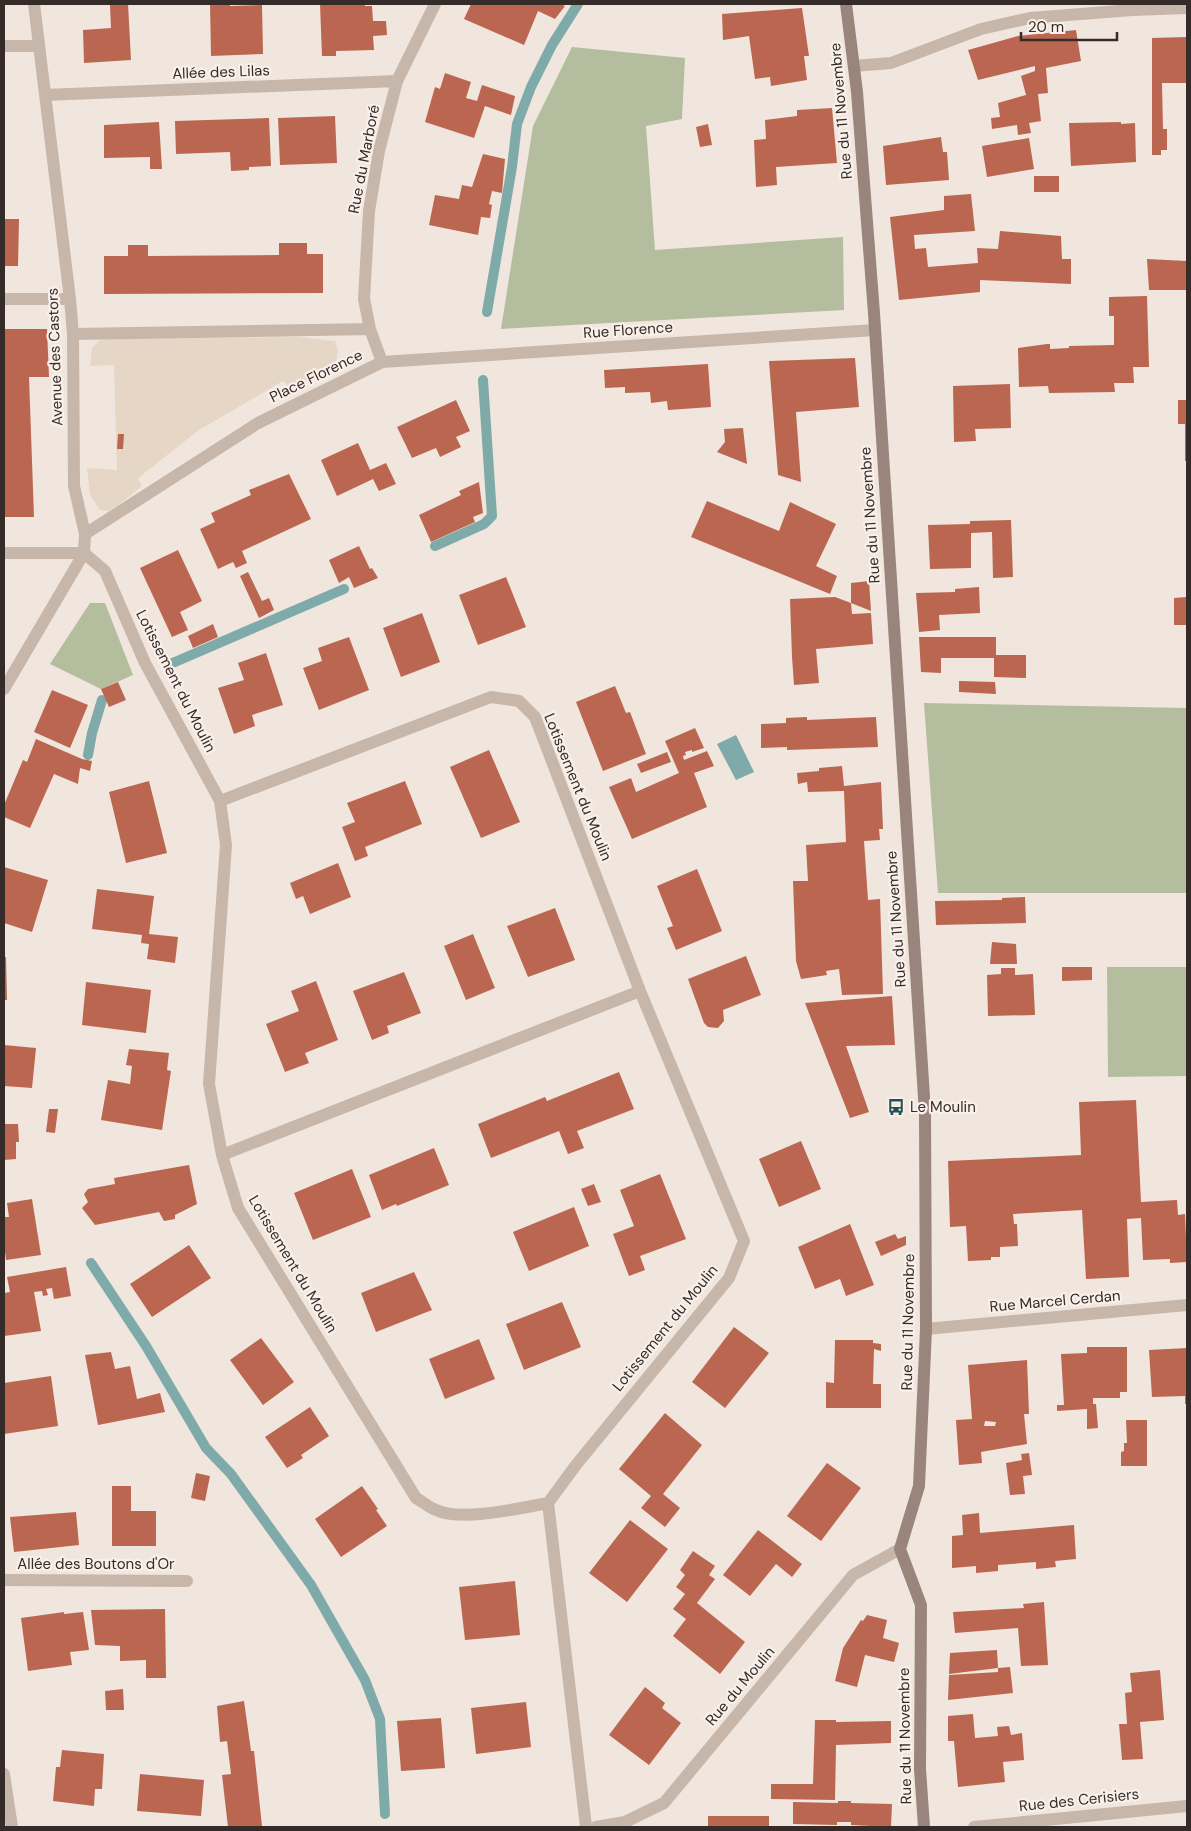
<svg xmlns="http://www.w3.org/2000/svg" width="1191" height="1831" font-family="'DM Sans',sans-serif">
<style>
.green{fill:#b4be9e}
.plaza{fill:#e6d6c5}
.water{fill:#7faaaa}
.lines{fill:none;stroke-linecap:round;stroke-linejoin:round}
.stream{stroke:#7faaaa;stroke-width:10}
.building{fill:#bb6650;fill-rule:evenodd}
.street{stroke:#c7b6aa;stroke-width:12}
.secondary{stroke:#9a857c;stroke-width:12}
.labels{text-anchor:middle;stroke-width:4.5;stroke-linejoin:round;paint-order:stroke}
.street-label{font-size:15px;fill:#352c29;stroke:#f8f0e9}
.poi-label{font-size:15px;fill:#352c29;stroke:#f8f0e9;text-anchor:start}
</style>
<rect width="100%" height="100%" fill="#f0e6dd"/>
<path class="green" d="M 572,47 L 685,58 L 682,119 L 646,126 L 655,250 L 843,237 L 844,310 L 501,329 L 533,126 Z
M 90,603 L 105,603 L 133,675 L 101,689 L 50,664 Z
M 924,703 L 1187,708 L 1187,893 L 938,893 Z
M 1107,967 L 1187,967 L 1187,1076 L 1108,1077 Z"/>
<path class="plaza" d="M 300,337 L 335,341 L 338,351 L 336,362 L 292,389 L 283,381 L 199,430 L 138,478 L 142,486 L 117,506 L 108,511 L 100,510 L 90,495 L 87,468 L 117,470 L 114,365 L 90,366 L 92,348 L 99,341 L 108,339 Z"/>
<path class="water" d="M 736,735 L 754,772 L 736,780 L 717,744 Z"/>
<g class="lines">
<path class="stream" d="M 487,312 L 512,167 L 517,124 L 531,87 L 552,45 L 578,4
M 435,546 L 484,524 L 492,516 L 483,380
M 168,665 L 344,589
M 88,755 L 92,733 L 102,700
M 91,1263 L 146,1346 L 206,1448 L 231,1474 L 311,1585 L 365,1680 L 380,1719 L 385,1814"/>
</g>
<path class="building" d="M 128,4 L 131,60 L 84,63 L 83,30 L 111,28 L 110,5 Z
M 210,4 L 230,4 L 230,6 L 262,5 L 263,54 L 211,56 Z
M 320,4 L 365,4 L 365,6 L 372,6 L 373,21 L 386,21 L 387,35 L 373,36 L 374,50 L 336,51 L 336,56 L 322,56 Z
M 471,4 L 560,4 L 565,6 L 555,19 L 538,11 L 524,45 L 464,19 Z
M 802,8 L 809,56 L 804,56 L 807,80 L 771,86 L 770,77 L 755,79 L 749,36 L 723,40 L 722,14 Z
M 1076,30 L 1081,61 L 1046,68 L 1048,93 L 1038,94 L 1041,121 L 1029,123 L 1031,133 L 1018,135 L 1017,125 L 992,129 L 991,118 L 1000,117 L 998,103 L 1026,95 L 1021,76 L 1035,71 L 1035,66 L 978,80 L 968,50 L 1018,36 Z
M 1187,37 L 1187,83 L 1162,83 L 1163,129 L 1167,129 L 1167,150 L 1161,150 L 1161,155 L 1152,155 L 1152,38 Z
M 445,73 L 471,82 L 466,98 L 477,101 L 482,85 L 515,96 L 511,115 L 485,106 L 474,138 L 425,122 L 435,87 L 440,89 Z
M 832,108 L 837,163 L 776,167 L 777,185 L 756,187 L 754,140 L 766,139 L 765,120 L 797,116 L 797,110 Z
M 335,116 L 337,163 L 280,165 L 278,118 Z
M 269,118 L 271,166 L 249,167 L 249,170 L 231,171 L 230,152 L 176,154 L 175,121 Z
M 159,122 L 162,169 L 150,169 L 150,157 L 104,158 L 104,125 Z
M 1121,122 L 1121,124 L 1135,123 L 1136,162 L 1071,166 L 1069,123 Z
M 708,124 L 712,145 L 700,147 L 696,127 Z
M 941,137 L 943,152 L 947,152 L 949,180 L 886,185 L 883,146 Z
M 1029,138 L 1034,169 L 987,177 L 982,146 Z
M 483,154 L 505,159 L 502,193 L 492,191 L 489,204 L 492,205 L 490,218 L 481,217 L 478,235 L 429,225 L 435,195 L 459,199 L 462,185 L 472,187 Z
M 1034,176 L 1059,176 L 1059,192 L 1034,192 Z
M 971,194 L 975,231 L 914,235 L 915,249 L 926,248 L 928,267 L 978,263 L 977,248 L 998,249 L 1000,231 L 1061,236 L 1062,259 L 1071,259 L 1071,284 L 980,280 L 980,292 L 899,300 L 890,217 L 944,210 L 944,196 Z
M 4,219 L 19,219 L 18,266 L 4,266 Z
M 279,243 L 307,243 L 307,254 L 323,254 L 323,293 L 104,294 L 104,256 L 128,256 L 128,245 L 148,245 L 148,256 L 279,255 Z
M 1147,259 L 1187,261 L 1187,290 L 1149,290 Z
M 1147,296 L 1149,367 L 1133,367 L 1134,383 L 1114,383 L 1115,392 L 1049,393 L 1048,386 L 1019,387 L 1018,348 L 1047,344 L 1050,344 L 1050,349 L 1069,348 L 1069,346 L 1114,345 L 1114,316 L 1109,316 L 1109,297 Z
M 4,329 L 47,329 L 49,377 L 29,377 L 34,517 L 4,517 Z
M 855,358 L 859,407 L 796,412 L 801,482 L 778,475 L 769,361 Z
M 708,364 L 711,407 L 668,410 L 667,401 L 651,403 L 650,392 L 625,393 L 625,387 L 605,388 L 604,370 Z
M 1010,384 L 1011,428 L 975,429 L 976,441 L 954,442 L 953,386 Z
M 456,400 L 470,431 L 456,437 L 461,447 L 440,457 L 436,448 L 412,458 L 397,427 Z
M 1178,400 L 1187,400 L 1187,461 L 1185,461 L 1185,424 L 1178,424 Z
M 743,428 L 747,464 L 717,452 L 725,442 L 724,429 Z
M 118,434 L 124,434 L 123,449 L 117,449 Z
M 358,443 L 370,470 L 386,463 L 396,484 L 379,491 L 373,479 L 337,496 L 321,460 Z
M 289,474 L 311,519 L 242,551 L 247,563 L 236,568 L 233,562 L 218,569 L 200,529 L 215,522 L 211,513 L 251,495 L 249,490 Z
M 479,482 L 483,513 L 473,517 L 475,522 L 431,542 L 419,515 L 461,495 L 459,491 Z
M 707,501 L 779,531 L 790,502 L 836,524 L 816,566 L 837,576 L 830,594 L 691,537 Z
M 1011,520 L 1013,577 L 993,578 L 992,532 L 971,533 L 971,568 L 930,569 L 928,525 L 970,524 L 970,521 Z
M 359,546 L 370,569 L 372,568 L 378,578 L 354,588 L 349,577 L 339,583 L 329,560 Z
M 178,550 L 202,601 L 180,612 L 188,630 L 172,637 L 140,568 Z
M 248,572 L 262,601 L 269,598 L 274,610 L 259,618 L 240,576 Z
M 506,577 L 526,627 L 478,645 L 459,595 Z
M 869,581 L 871,611 L 851,603 L 851,583 Z
M 979,587 L 980,613 L 939,615 L 940,630 L 919,632 L 916,593 L 955,592 L 955,589 Z
M 835,597 L 851,603 L 852,614 L 871,613 L 873,644 L 816,649 L 819,683 L 794,685 L 792,657 L 790,599 Z
M 1187,597 L 1187,625 L 1174,625 L 1174,598 Z
M 422,613 L 440,662 L 401,677 L 383,628 Z
M 213,624 L 218,637 L 193,648 L 188,636 Z
M 349,637 L 369,690 L 319,710 L 303,668 L 322,661 L 318,648 Z
M 919,637 L 996,637 L 996,655 L 1026,655 L 1026,678 L 994,677 L 994,658 L 941,658 L 941,673 L 921,672 Z
M 266,653 L 283,705 L 252,715 L 255,726 L 234,734 L 218,688 L 244,680 L 238,663 Z
M 959,681 L 995,682 L 996,694 L 959,692 Z
M 118,682 L 126,700 L 109,707 L 101,689 Z
M 615,686 L 626,713 L 630,712 L 646,754 L 603,771 L 576,702 Z
M 52,690 L 88,705 L 70,748 L 34,732 Z
M 807,717 L 807,720 L 876,717 L 878,747 L 787,750 L 787,747 L 761,748 L 761,724 L 786,723 L 786,718 Z
M 695,728 L 704,748 L 692,752 L 692,750 L 685,752 L 686,755 L 683,756 L 684,760 L 707,751 L 714,766 L 694,773 L 707,807 L 632,839 L 609,787 L 631,778 L 636,792 L 679,773 L 665,741 Z
M 36,739 L 82,759 L 92,761 L 90,771 L 80,768 L 78,784 L 54,774 L 30,828 L 4,817 L 4,805 L 23,760 L 27,762 Z
M 489,750 L 520,822 L 481,838 L 450,767 Z
M 667,752 L 671,762 L 641,773 L 637,764 Z
M 842,766 L 844,786 L 881,782 L 883,829 L 879,829 L 880,840 L 864,841 L 868,900 L 880,899 L 883,994 L 842,995 L 839,969 L 826,971 L 827,975 L 801,979 L 796,961 L 793,881 L 808,881 L 806,845 L 846,842 L 844,791 L 808,792 L 807,782 L 798,784 L 797,773 L 819,771 L 819,768 Z
M 149,781 L 167,853 L 126,863 L 109,792 Z
M 405,781 L 422,824 L 365,847 L 368,856 L 355,861 L 342,827 L 355,822 L 347,803 Z
M 338,863 L 351,897 L 310,914 L 303,896 L 296,899 L 290,883 Z
M 4,867 L 48,880 L 32,932 L 4,923 Z
M 697,869 L 722,931 L 676,950 L 667,928 L 673,926 L 657,886 Z
M 97,889 L 154,896 L 149,934 L 178,937 L 175,963 L 147,959 L 149,944 L 141,943 L 142,935 L 92,929 Z
M 1025,897 L 1026,923 L 936,925 L 935,901 L 1002,900 L 1002,898 Z
M 555,908 L 575,960 L 528,977 L 507,926 Z
M 473,934 L 495,988 L 466,1000 L 444,946 Z
M 992,942 L 1016,944 L 1017,964 L 990,964 Z
M 746,956 L 761,995 L 723,1010 L 724,1021 L 718,1028 L 708,1027 L 704,1023 L 688,979 Z
M 4,957 L 6,957 L 7,1000 L 4,1000 Z
M 1062,967 L 1092,967 L 1092,980 L 1062,981 Z
M 1001,968 L 1015,968 L 1015,975 L 1033,974 L 1035,1015 L 988,1016 L 987,975 L 1001,974 Z
M 404,972 L 421,1013 L 387,1026 L 389,1033 L 372,1040 L 353,991 Z
M 316,981 L 338,1040 L 305,1053 L 309,1063 L 285,1072 L 266,1024 L 299,1011 L 291,991 Z
M 86,982 L 151,990 L 146,1033 L 82,1025 Z
M 892,996 L 895,1045 L 846,1046 L 869,1112 L 850,1118 L 805,1003 Z
M 4,1045 L 36,1048 L 32,1088 L 4,1086 Z
M 129,1049 L 169,1053 L 167,1070 L 171,1071 L 162,1130 L 101,1120 L 108,1080 L 130,1084 L 132,1066 L 126,1065 Z
M 619,1072 L 634,1109 L 577,1131 L 584,1148 L 568,1154 L 559,1131 L 491,1158 L 478,1124 L 545,1097 L 547,1101 Z
M 1136,1100 L 1141,1202 L 1177,1200 L 1178,1215 L 1185,1214 L 1187,1262 L 1170,1263 L 1170,1259 L 1143,1260 L 1141,1218 L 1127,1219 L 1129,1277 L 1086,1279 L 1082,1210 L 1013,1214 L 1014,1224 L 1017,1224 L 1018,1246 L 1000,1247 L 1000,1257 L 991,1257 L 991,1260 L 968,1261 L 966,1226 L 950,1227 L 948,1161 L 1081,1155 L 1079,1102 Z
M 49,1109 L 58,1109 L 55,1133 L 46,1132 Z
M 4,1124 L 18,1124 L 19,1142 L 16,1142 L 16,1159 L 4,1160 Z
M 801,1141 L 821,1189 L 779,1207 L 759,1159 Z
M 434,1148 L 449,1185 L 397,1206 L 396,1204 L 382,1210 L 369,1175 Z
M 189,1165 L 197,1204 L 175,1215 L 175,1219 L 164,1221 L 159,1212 L 95,1225 L 82,1208 L 88,1202 L 84,1194 L 88,1189 L 115,1184 L 114,1178 Z
M 352,1169 L 371,1217 L 313,1240 L 294,1193 Z
M 660,1174 L 686,1239 L 640,1256 L 645,1270 L 629,1276 L 613,1234 L 634,1226 L 620,1190 Z
M 594,1184 L 601,1202 L 588,1206 L 581,1189 Z
M 32,1199 L 41,1255 L 6,1260 L 4,1243 L 4,1217 L 9,1217 L 7,1203 Z
M 574,1207 L 589,1246 L 529,1271 L 513,1232 Z
M 850,1224 L 874,1285 L 846,1296 L 840,1279 L 815,1289 L 798,1247 Z
M 895,1234 L 898,1239 L 906,1236 L 906,1245 L 881,1256 L 875,1242 Z
M 189,1245 L 211,1278 L 152,1317 L 130,1284 Z
M 66,1267 L 71,1296 L 54,1299 L 52,1288 L 46,1289 L 48,1295 L 43,1296 L 42,1291 L 34,1292 L 41,1331 L 4,1336 L 4,1293 L 10,1292 L 7,1277 Z
M 414,1272 L 432,1310 L 376,1332 L 361,1293 Z
M 562,1302 L 581,1347 L 524,1370 L 506,1324 Z
M 734,1327 L 769,1353 L 725,1408 L 692,1382 Z
M 261,1338 L 294,1382 L 263,1405 L 230,1360 Z
M 479,1339 L 495,1379 L 445,1399 L 429,1359 Z
M 835,1340 L 873,1340 L 873,1343 L 881,1344 L 881,1351 L 874,1349 L 873,1384 L 881,1384 L 881,1408 L 826,1408 L 826,1382 L 834,1383 Z
M 1087,1347 L 1127,1347 L 1127,1392 L 1120,1392 L 1120,1398 L 1093,1398 L 1093,1404 L 1096,1404 L 1098,1428 L 1087,1429 L 1087,1409 L 1057,1411 L 1057,1405 L 1064,1405 L 1061,1354 L 1087,1353 Z
M 1187,1348 L 1187,1404 L 1185,1404 L 1185,1396 L 1152,1397 L 1149,1350 Z
M 111,1352 L 115,1369 L 130,1366 L 137,1399 L 160,1393 L 165,1412 L 98,1425 L 85,1355 Z
M 1027,1360 L 1029,1414 L 1024,1414 L 1027,1444 L 981,1452 L 982,1463 L 959,1465 L 956,1420 L 972,1419 L 968,1365 ZM 985,1421 L 996,1422 L 995,1426 L 984,1426 Z
M 51,1376 L 58,1426 L 4,1434 L 4,1383 Z
M 310,1407 L 329,1436 L 301,1455 L 303,1458 L 287,1468 L 265,1437 Z
M 665,1413 L 702,1445 L 663,1494 L 680,1508 L 665,1527 L 641,1508 L 651,1496 L 619,1469 Z
M 1126,1420 L 1147,1420 L 1147,1466 L 1121,1466 L 1121,1452 L 1124,1451 L 1124,1443 L 1127,1443 Z
M 1029,1453 L 1032,1475 L 1023,1476 L 1025,1494 L 1010,1495 L 1006,1463 L 1022,1460 L 1021,1454 Z
M 827,1463 L 861,1488 L 821,1541 L 787,1516 Z
M 196,1473 L 210,1476 L 205,1501 L 191,1498 Z
M 112,1486 L 131,1486 L 131,1511 L 156,1511 L 156,1546 L 112,1546 Z
M 362,1486 L 378,1509 L 376,1510 L 387,1526 L 341,1557 L 315,1519 Z
M 76,1512 L 79,1545 L 14,1552 L 10,1517 Z
M 979,1513 L 980,1533 L 1074,1525 L 1076,1559 L 1055,1561 L 1056,1567 L 1036,1569 L 1036,1562 L 998,1565 L 998,1571 L 976,1573 L 976,1566 L 952,1568 L 952,1536 L 963,1535 L 962,1515 Z
M 630,1520 L 668,1549 L 627,1602 L 589,1573 Z
M 758,1530 L 802,1564 L 792,1577 L 776,1564 L 750,1596 L 723,1575 Z
M 693,1551 L 715,1566 L 709,1575 L 715,1579 L 697,1603 L 745,1642 L 720,1674 L 673,1636 L 686,1619 L 673,1609 L 685,1594 L 676,1587 L 685,1575 L 680,1570 Z
M 515,1581 L 520,1635 L 465,1640 L 459,1587 Z
M 1044,1602 L 1048,1665 L 1021,1666 L 1018,1628 L 955,1633 L 953,1612 L 1024,1608 L 1023,1604 Z
M 165,1609 L 166,1678 L 146,1678 L 146,1660 L 120,1661 L 120,1646 L 95,1645 L 91,1610 Z
M 64,1612 L 64,1614 L 83,1612 L 89,1650 L 70,1652 L 72,1665 L 28,1671 L 21,1618 Z
M 867,1615 L 887,1620 L 883,1638 L 899,1643 L 894,1662 L 865,1655 L 857,1687 L 835,1681 L 843,1648 L 861,1620 L 863,1621 Z
M 997,1650 L 998,1668 L 949,1674 L 950,1653 Z
M 1010,1667 L 1013,1693 L 948,1700 L 949,1675 L 998,1672 L 998,1668 Z
M 1160,1670 L 1164,1720 L 1140,1722 L 1143,1759 L 1122,1760 L 1119,1724 L 1127,1724 L 1125,1693 L 1132,1692 L 1130,1673 Z
M 645,1687 L 665,1703 L 662,1708 L 681,1723 L 649,1765 L 609,1735 Z
M 123,1689 L 124,1710 L 106,1710 L 105,1691 Z
M 244,1701 L 251,1751 L 254,1751 L 262,1826 L 228,1827 L 222,1775 L 231,1774 L 227,1741 L 220,1742 L 217,1706 Z
M 526,1702 L 531,1747 L 476,1754 L 471,1708 Z
M 973,1714 L 975,1738 L 998,1736 L 997,1727 L 1009,1726 L 1011,1735 L 1022,1733 L 1024,1760 L 1003,1762 L 1005,1782 L 958,1787 L 954,1741 L 948,1741 L 948,1716 Z
M 441,1718 L 445,1768 L 401,1771 L 397,1721 Z
M 815,1720 L 836,1720 L 836,1722 L 891,1721 L 891,1743 L 836,1745 L 835,1800 L 771,1799 L 771,1784 L 813,1784 Z
M 62,1750 L 104,1754 L 102,1789 L 95,1789 L 94,1806 L 53,1801 L 56,1767 L 60,1767 Z
M 140,1774 L 204,1780 L 201,1816 L 137,1811 Z
M 838,1801 L 851,1801 L 851,1803 L 892,1804 L 891,1827 L 851,1825 L 851,1822 L 837,1822 L 837,1825 L 793,1824 L 793,1802 L 838,1803 Z
M 708,1816 L 769,1816 L 769,1827 L 708,1827 Z"/>
<g class="lines">
<path class="street" d="M 4,46 L 39,46
M 854,66 L 891,63 L 981,29 L 1030,18 L 1132,10 L 1187,8
M 45,95 L 397,81
M 4,299 L 70,299
M 370,329 L 364,299 L 369,211 L 379,151 L 397,81 L 435,4
M 73,334 L 370,329 L 382,362
M 85,534 L 258,423 L 382,362 L 875,330
M 4,553 L 84,553 L 105,571 L 145,663 L 220,801
M 4,689 L 84,553 L 85,534 L 74,486 L 73,334 L 70,299 L 34,4
M 222,1155 L 640,991
M 926,1329 L 1187,1305
M 548,1503 C 520,1508 462,1522 436,1510 C 429,1507 423,1502 416,1498 L 238,1208 L 222,1155 L 209,1084 L 226,845 L 220,801 L 491,697 L 519,701 L 535,717 L 640,991 L 744,1241 L 729,1278 L 576,1465 L 548,1503 L 586,1827
M 4,1580 L 187,1581
M 4,1774 L 12,1827
M 596,1827 L 625,1822 L 664,1803 L 853,1575 L 900,1549
M 974,1827 L 1187,1806"/>
<path class="secondary" d="M 846,4 L 857,92 L 874,313 L 925,1113 L 926,1329 L 919,1486 L 900,1549 L 921,1605 L 920,1769 L 924,1827"/>
</g>
<defs>
<g id="bus-bare" transform="scale(1.35)"><path d="M-5-6H5V4H4V6H2V4H-2V6H-4V4H-5ZM-3.5-4V0h7V-4ZM-3.5 1.2v1.5H-2V1.2ZM2 1.2v1.5H3.5V1.2Z" fill="#225153" stroke="#f8f0e9" stroke-width="2.5" paint-order="stroke"/></g>
</defs>
<g fill-rule="evenodd">
<use href="#bus-bare" x="896" y="1107"/>
</g>
<g class="labels">
<g class="street-label">
<text transform="translate(221 72) rotate(-2)" y="5">Allée des Lilas</text>
<text transform="translate(841 111) rotate(-95)" y="5">Rue du 11 Novembre</text>
<text transform="translate(364 159) rotate(-79)" y="5">Rue du Marboré</text>
<text transform="translate(628 330) rotate(-4)" y="5">Rue Florence</text>
<text transform="translate(55 357) rotate(-92)" y="5">Avenue des Castors</text>
<text transform="translate(316 376) rotate(-26)" y="5">Place Florence</text>
<text transform="translate(870 515) rotate(-94)" y="5">Rue du 11 Novembre</text>
<text transform="translate(176 681) rotate(63)" y="5">Lotissement du Moulin</text>
<text transform="translate(578 787) rotate(68)" y="5">Lotissement du Moulin</text>
<text transform="translate(896 919) rotate(-94)" y="5">Rue du 11 Novembre</text>
<text transform="translate(293 1264) rotate(59)" y="5">Lotissement du Moulin</text>
<text transform="translate(1055 1301) rotate(-5)" y="5">Rue Marcel Cerdan</text>
<text transform="translate(908 1322) rotate(-89)" y="5">Rue du 11 Novembre</text>
<text transform="translate(665 1328) rotate(-51)" y="5">Lotissement du Moulin</text>
<text x="96" y="1569">Allée des Boutons d'Or</text>
<text transform="translate(740 1686) rotate(-50)" y="5">Rue du Moulin</text>
<text transform="translate(905 1736) rotate(-91)" y="5">Rue du 11 Novembre</text>
<text transform="translate(1079 1800) rotate(-6)" y="5">Rue des Cerisiers</text>
</g>
<g class="poi-label">
<text x="910" y="1112">Le Moulin</text>
</g>
</g>
<rect width="1191" height="1831" fill="none" stroke="#352c29" stroke-width="10"/>
<path d="M1021 32v8h96v-8" fill="none" stroke="#352c29" stroke-width="2.5"/>
<text x="1028" y="32" font-size="15" fill="#352c29" stroke="#f8f0e9" stroke-width="4" paint-order="stroke">20 m</text>
</svg>
